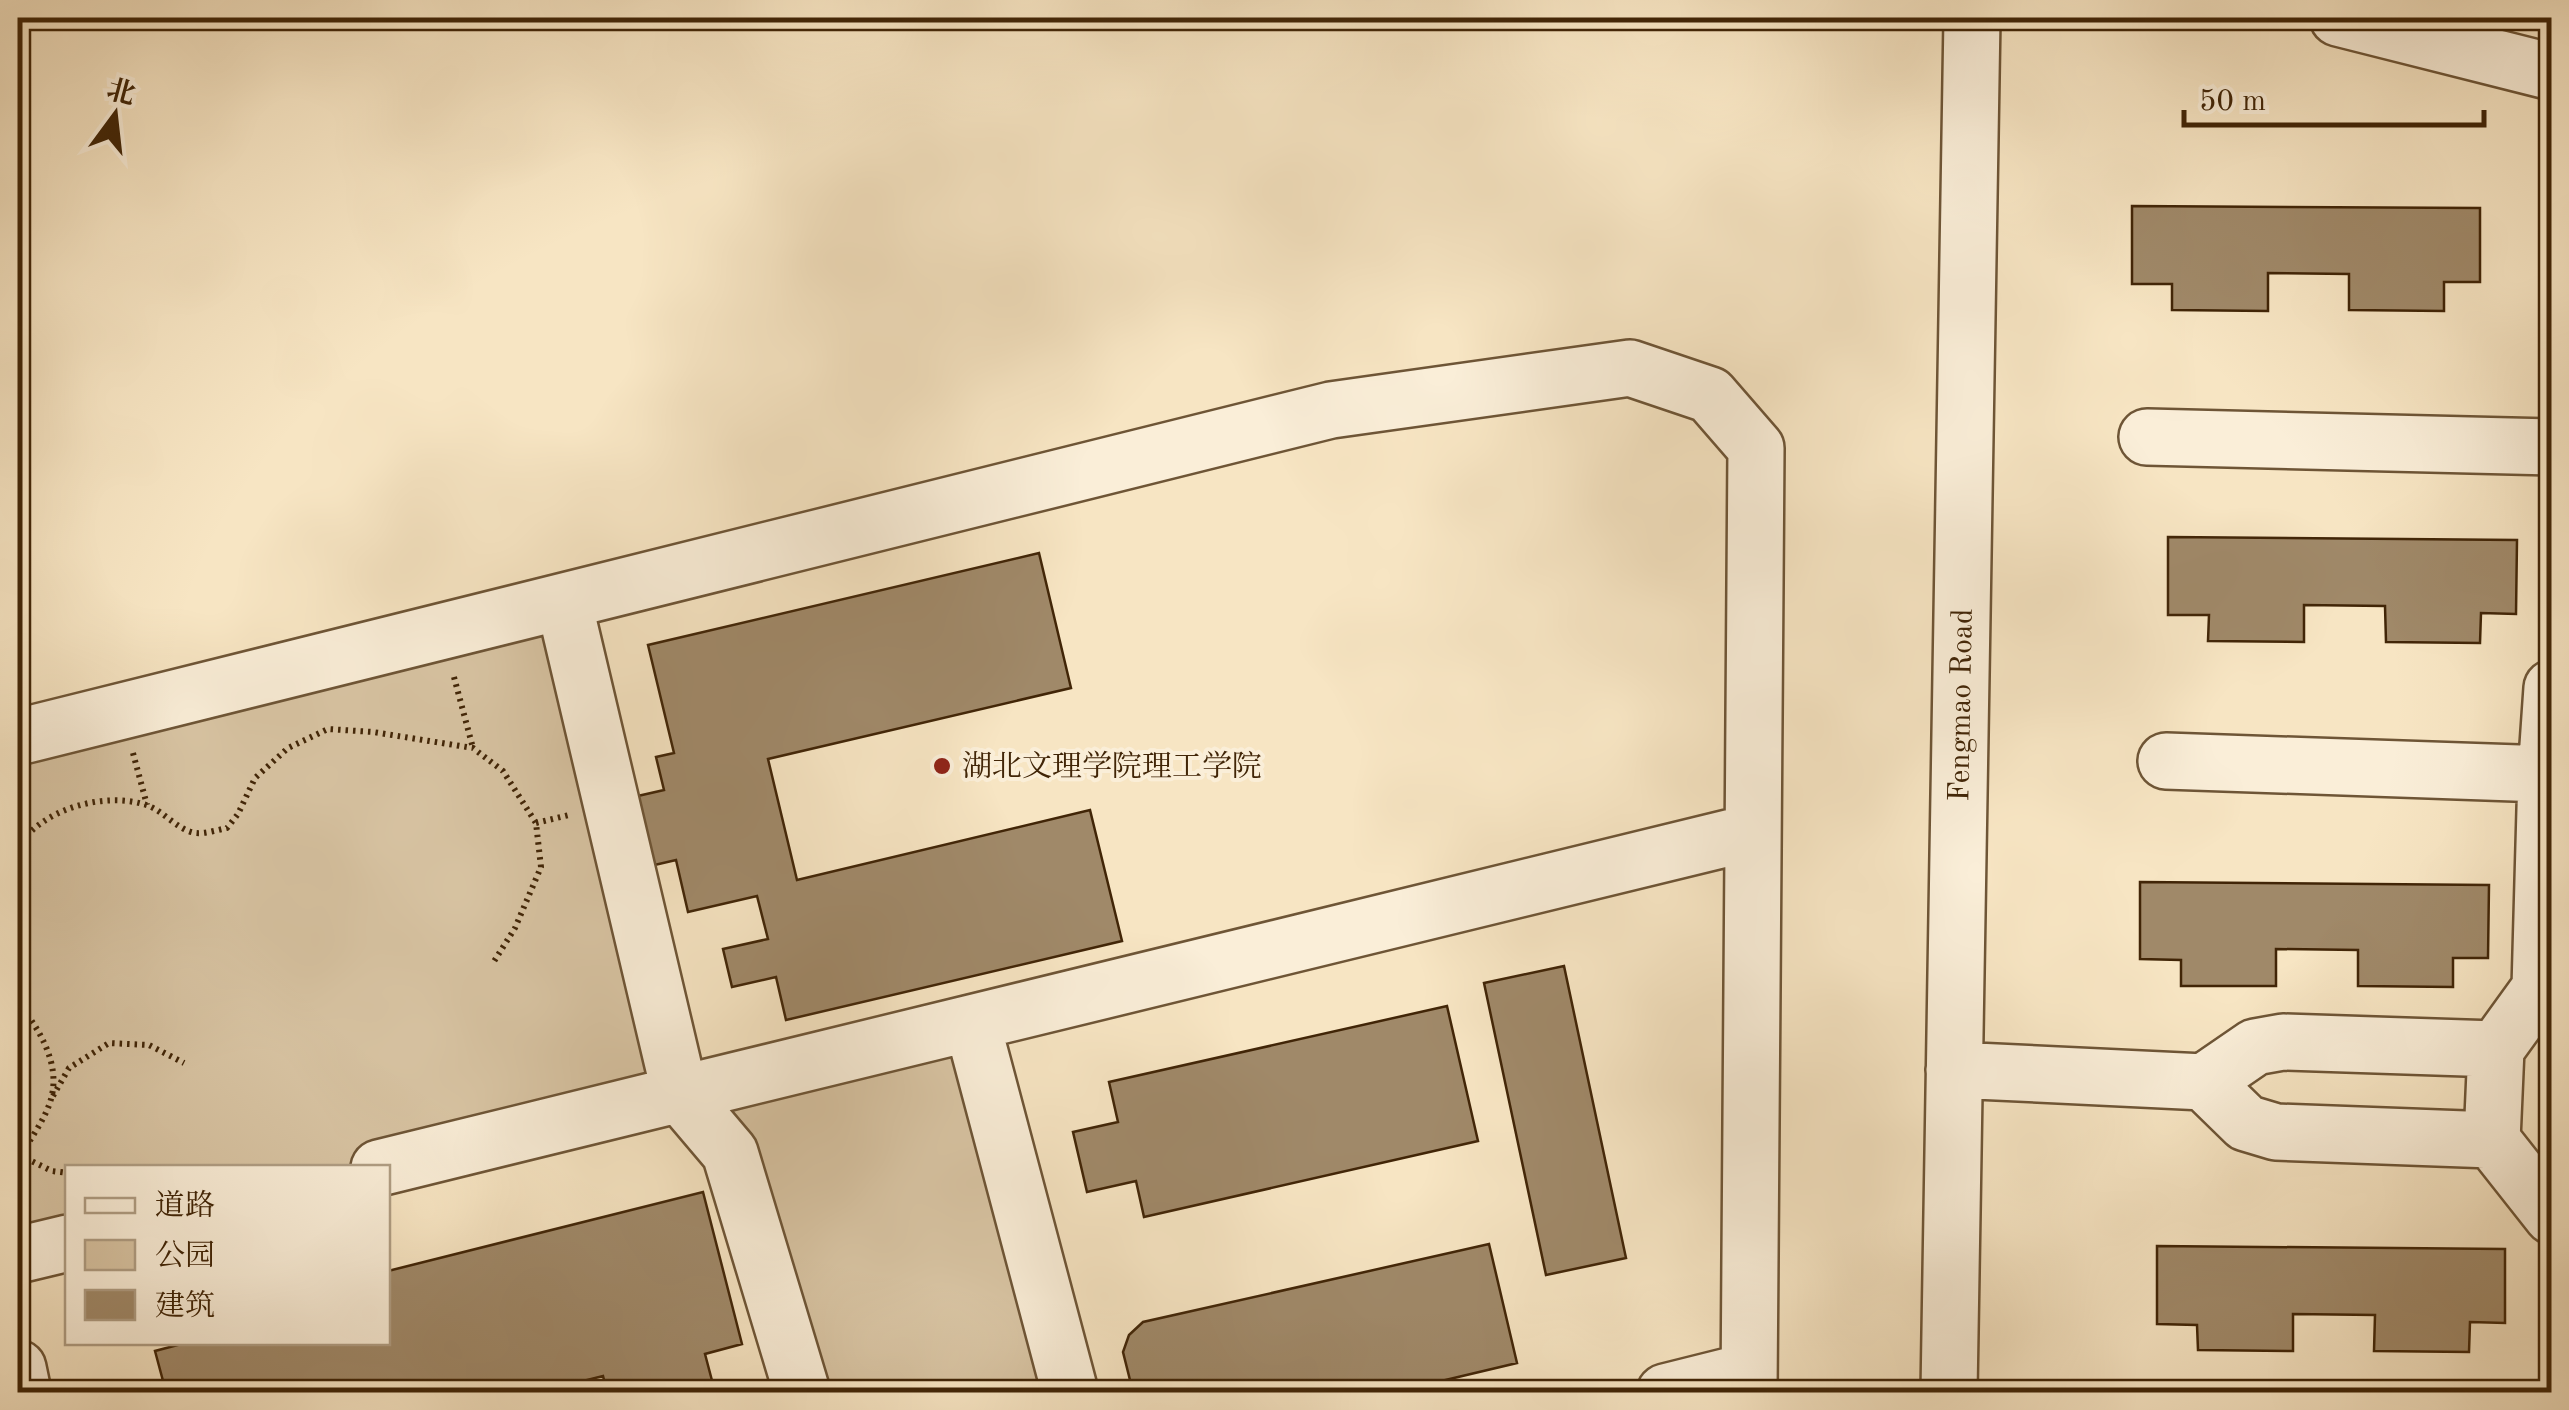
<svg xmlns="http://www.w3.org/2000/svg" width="2569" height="1410" font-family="'Old Standard TT','Noto Serif SC',serif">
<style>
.green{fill:#d8c4a3;stroke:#8c7455;stroke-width:2.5}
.building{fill:#a08969;stroke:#412507;stroke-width:2.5}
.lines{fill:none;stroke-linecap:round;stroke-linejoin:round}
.minor-casing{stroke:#6e5536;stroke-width:60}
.path{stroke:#412507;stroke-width:6;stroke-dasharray:2.5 5;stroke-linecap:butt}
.minor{stroke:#faeed8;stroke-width:55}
.poi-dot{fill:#8f2418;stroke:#faeed8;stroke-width:4}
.labels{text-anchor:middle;stroke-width:8;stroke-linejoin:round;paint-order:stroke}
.street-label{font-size:30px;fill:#412507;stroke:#faeed8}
.poi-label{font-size:30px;fill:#412507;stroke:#faeed8;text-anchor:start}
</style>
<rect width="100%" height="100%" fill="#f7e5c3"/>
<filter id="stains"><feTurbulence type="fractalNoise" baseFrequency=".002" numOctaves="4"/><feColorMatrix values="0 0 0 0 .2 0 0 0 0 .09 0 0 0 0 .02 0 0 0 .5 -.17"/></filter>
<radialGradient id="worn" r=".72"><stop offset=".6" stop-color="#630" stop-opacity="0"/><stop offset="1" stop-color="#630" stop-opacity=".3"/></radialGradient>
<path class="green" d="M 564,603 L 680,1094 L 972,1023 L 1070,1392 L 802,1392 L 680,1094 L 379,1167 L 68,1168 L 67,1243 L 18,1255 L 18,737 Z"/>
<path class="building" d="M 2132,206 L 2480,208 L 2480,282 L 2444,282 L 2444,311 L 2349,310 L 2349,274 L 2268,273 L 2268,311 L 2172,310 L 2172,284 L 2132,284 Z
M 2168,537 L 2517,540 L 2516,614 L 2481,613 L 2480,643 L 2386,642 L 2385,606 L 2304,605 L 2304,642 L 2208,641 L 2209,615 L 2168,615 Z
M 1039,553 L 1071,688 L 768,759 L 797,880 L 1090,810 L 1122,941 L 786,1020 L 776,977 L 732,987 L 723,949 L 768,939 L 757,896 L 688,912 L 676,860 L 646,867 L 629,798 L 664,790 L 656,757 L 674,753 L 648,645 Z
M 2140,882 L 2489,885 L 2488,958 L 2453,958 L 2453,987 L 2358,986 L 2358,950 L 2276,949 L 2276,986 L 2181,986 L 2181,960 L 2140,959 Z
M 1564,966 L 1626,1258 L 1546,1275 L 1484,983 Z
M 1447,1006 L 1478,1141 L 1144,1217 L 1136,1181 L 1087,1192 L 1073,1132 L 1118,1122 L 1109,1082 Z
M 703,1192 L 742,1344 L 705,1354 L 715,1392 L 607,1392 L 603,1376 L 539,1392 L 166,1392 L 155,1351 L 189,1342 L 388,1342 L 388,1271 Z
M 1489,1244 L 1517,1363 L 1395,1392 L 1133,1392 L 1123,1352 L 1129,1335 L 1143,1322 Z
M 2157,1246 L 2505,1249 L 2505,1323 L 2470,1322 L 2469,1352 L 2374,1351 L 2375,1315 L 2293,1314 L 2293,1351 L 2198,1350 L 2197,1325 L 2157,1324 Z"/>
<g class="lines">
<g class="minor-casing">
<path id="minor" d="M 2338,18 L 2552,72
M 2147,437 L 2552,447
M 18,737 L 1331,410 L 1630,368 L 1710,395 L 1756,448 L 1749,1392
M 2166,761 L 2546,774 L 2540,988 L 2496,1049
M 2546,774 L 2552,688
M 972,1023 L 1070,1392
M 1954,1070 L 2204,1082 L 2246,1123 L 2276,1132 L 2492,1140 L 2496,1049 L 2283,1042 L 2255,1047 L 2204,1082
M 2492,1140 L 2552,1216
M 379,1168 L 680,1094 L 564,603
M 18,1255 L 68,1243
M 18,1368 L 23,1392
M 802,1392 L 730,1153 L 680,1094 L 1753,832
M 1665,1392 L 1749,1371
M 1949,1392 L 1972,18"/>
</g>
<path class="path" d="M 454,677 L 473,748
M 133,753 L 147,805
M 536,823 L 569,815
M 18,848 C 40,809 106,790 149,806 C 164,812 179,831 196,833 C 205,834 217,830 227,828 L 238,814 L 255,778 L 288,748 L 328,729 L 373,732 L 473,748 L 503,771 L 536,823 L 541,867 L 515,928 L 493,963
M 18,1003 C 39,1028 61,1064 51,1099 C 46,1118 30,1139 21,1156
M 53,1096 L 69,1068 L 109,1043 L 149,1045 L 184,1063
M 19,1155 L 52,1171 L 68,1173"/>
<use href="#minor" class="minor"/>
</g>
<circle class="poi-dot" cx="942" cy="766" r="10"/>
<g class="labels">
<g class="street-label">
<text transform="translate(1960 705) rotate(-89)" y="10">Fengmao Road</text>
</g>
<g class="poi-label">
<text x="962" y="776">湖北文理学院理工学院</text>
</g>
</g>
<rect width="2569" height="1410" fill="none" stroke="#f7e5c3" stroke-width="60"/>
<rect x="20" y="20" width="2529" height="1370" fill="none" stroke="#412507" stroke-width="5"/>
<rect x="30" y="30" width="2509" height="1350" fill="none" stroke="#412507" stroke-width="2.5"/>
<rect x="65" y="1165" width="325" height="180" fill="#faeed8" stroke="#b09e84" stroke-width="2.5"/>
<rect x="85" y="1198" width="50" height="15" fill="#faeed8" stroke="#b09e84" stroke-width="2.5"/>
<text x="155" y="1215" font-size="30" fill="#412507">道路</text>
<rect x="85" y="1240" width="50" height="30" fill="#d8c4a3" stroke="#b09e84" stroke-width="2.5"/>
<text x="155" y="1265" font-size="30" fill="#412507">公园</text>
<rect x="85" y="1290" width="50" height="30" fill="#a08969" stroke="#b09e84" stroke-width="2.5"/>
<text x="155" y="1315" font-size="30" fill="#412507">建筑</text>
<g transform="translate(115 115) rotate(15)" stroke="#faeed8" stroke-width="8" paint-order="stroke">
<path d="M0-8L18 38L0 25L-18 38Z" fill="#412507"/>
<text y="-15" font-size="28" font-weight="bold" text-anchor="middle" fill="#412507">北</text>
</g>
<path d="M2184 110v15h300v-15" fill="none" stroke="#412507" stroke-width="5"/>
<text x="2199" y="110" font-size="30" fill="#412507" stroke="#faeed8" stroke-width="8" paint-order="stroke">50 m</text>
<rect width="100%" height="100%" filter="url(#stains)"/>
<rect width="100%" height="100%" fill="url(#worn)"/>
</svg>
